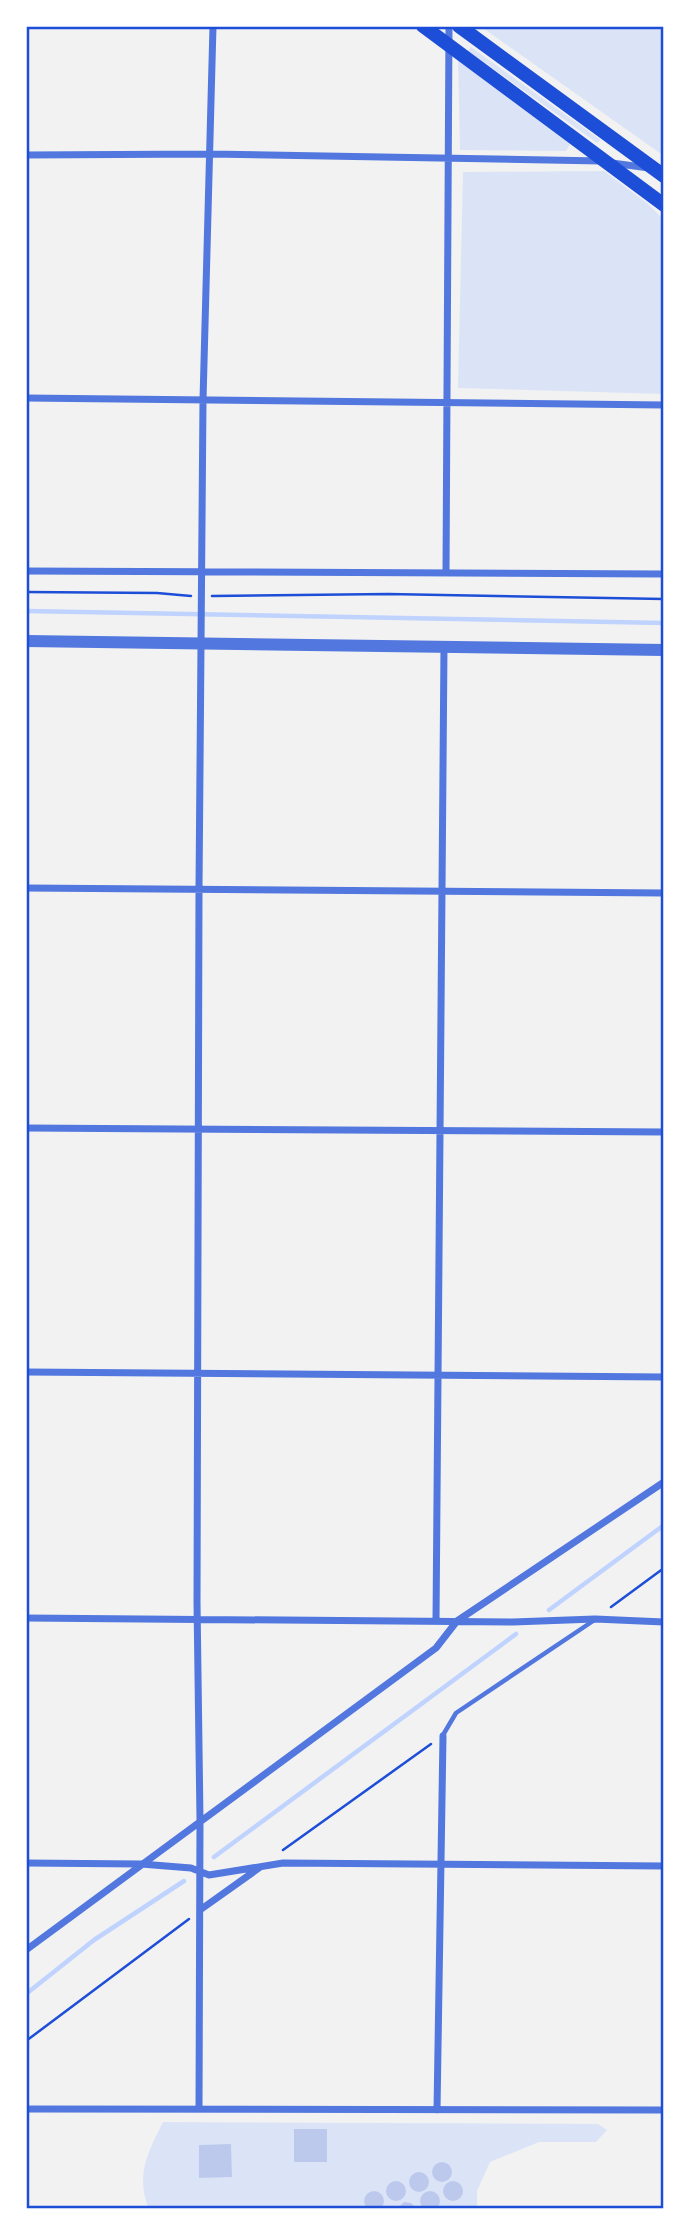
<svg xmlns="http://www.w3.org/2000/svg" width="690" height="2235" font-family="'IBM Plex Sans',sans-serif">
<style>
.green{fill:#dbe4f7}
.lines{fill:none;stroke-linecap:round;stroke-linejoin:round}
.stream{stroke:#bfd3fe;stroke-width:4.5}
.building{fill:#bdc9ec}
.path{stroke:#1d4ed8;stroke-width:2.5}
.service{stroke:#5277de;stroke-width:4.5}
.minor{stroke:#5277de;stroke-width:7}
.tertiary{stroke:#5277de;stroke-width:12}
.secondary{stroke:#1d4ed8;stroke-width:14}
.neatline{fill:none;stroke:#1d4ed8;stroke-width:2.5}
</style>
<rect width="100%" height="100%" fill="#f2f2f2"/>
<path class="green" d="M 480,26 L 664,26 L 664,156 Z
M 471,47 L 601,140 L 597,143 L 468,51 Z
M 458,60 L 570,144 L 566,151 L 460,150 Z
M 604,171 L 647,203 L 664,220 L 664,394 L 458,388 L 463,172 Z
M 163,2122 L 598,2124 L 607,2130 L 596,2142 L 539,2142 L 490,2162 L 477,2191 L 477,2209 L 149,2209 C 135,2175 148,2152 163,2122 Z"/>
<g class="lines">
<path class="stream" d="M 26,611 L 664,623
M 549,1610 L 664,1525
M 214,1857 L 516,1634
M 26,1994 L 94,1940 L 184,1881"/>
</g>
<path class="building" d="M 294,2129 L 327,2129 L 327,2162 L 294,2162 Z
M 231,2144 L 232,2177 L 199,2178 L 199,2145 Z
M432 2172a10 10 0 1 1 20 0a10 10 0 1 1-20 0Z
M409 2182a10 10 0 1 1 20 0a10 10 0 1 1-20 0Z
M386 2191a10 10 0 1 1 20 0a10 10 0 1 1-20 0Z
M443 2191a10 10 0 1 1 20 0a10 10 0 1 1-20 0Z
M364 2201a10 10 0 1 1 20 0a10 10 0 1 1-20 0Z
M420 2201a10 10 0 1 1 20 0a10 10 0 1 1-20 0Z
M 404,2202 L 411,2203 L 417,2209 L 397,2209 Z"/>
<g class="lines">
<path class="path" d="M 26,592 L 157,593 L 191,596
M 212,596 L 388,594 L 664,599
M 611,1607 L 664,1568
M 283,1850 L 431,1744
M 26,2041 L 189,1919"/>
<path class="service" d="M 443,1735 L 456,1713 L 593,1621"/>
<path class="minor" d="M 26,155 L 210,154 L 601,161
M 612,163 L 649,168
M 26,398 L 664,405
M 26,571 L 664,574
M 446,573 L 449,26
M 26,888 L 664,893
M 26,1128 L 664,1132
M 26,1372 L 664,1377
M 26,1618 L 513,1622 L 595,1619 L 664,1622
M 436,1621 L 444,646
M 26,1863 L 141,1864 L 191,1868 L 209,1875 L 283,1863 L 664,1866
M 200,1910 L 259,1868
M 26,1950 L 436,1648 L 457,1621 L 664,1482
M 26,2109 L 664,2110
M 199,2109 L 200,1820 L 197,1602 L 199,889 L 203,400 L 213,26
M 437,2110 L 443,1736"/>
<path class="tertiary" d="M 26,641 L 664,650"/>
<path class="secondary" d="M 423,26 L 664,205
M 459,26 L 664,176"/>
</g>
<rect width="690" height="2235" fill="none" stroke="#ffffff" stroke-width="56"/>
<rect x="28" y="28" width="634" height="2179" class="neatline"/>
</svg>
